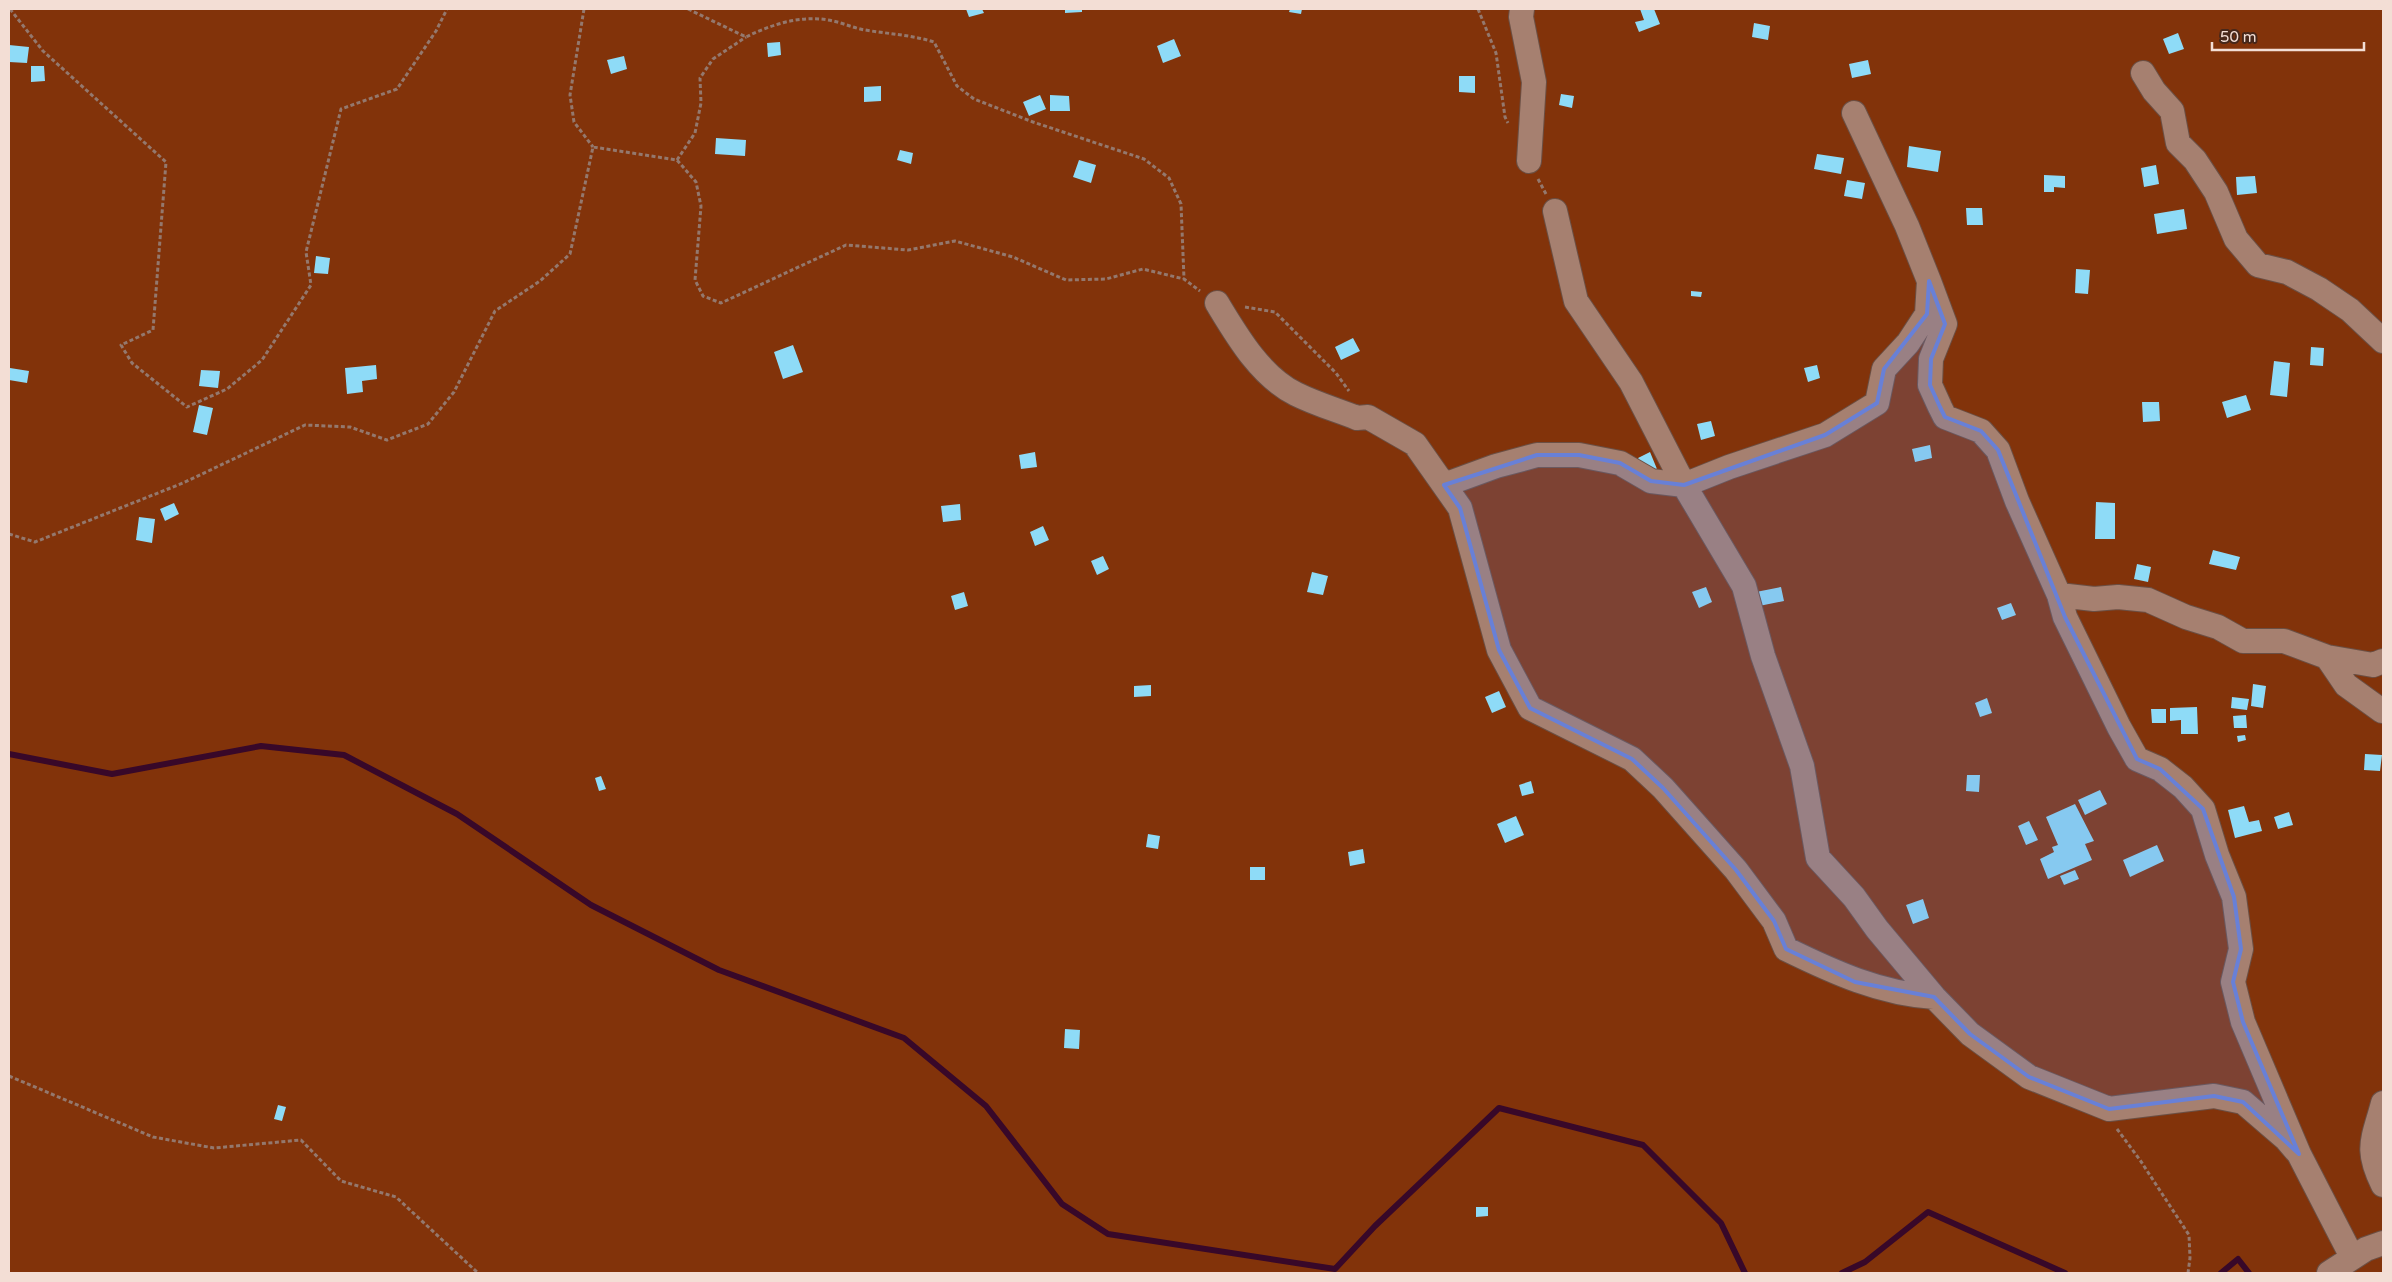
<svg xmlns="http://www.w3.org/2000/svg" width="2392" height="1282" font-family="'Varela Round',sans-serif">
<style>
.green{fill:#82330a}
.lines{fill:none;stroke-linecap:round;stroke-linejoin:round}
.stream{stroke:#380829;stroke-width:6}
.building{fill:#8edbf7}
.street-casing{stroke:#6b4f44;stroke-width:26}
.path{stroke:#94786d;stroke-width:3;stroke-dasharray:4 2.5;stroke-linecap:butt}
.street{stroke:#a68070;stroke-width:24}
.marked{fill:#6880d7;fill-opacity:0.2;stroke:#6880d7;stroke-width:4;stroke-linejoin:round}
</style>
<rect width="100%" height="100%" fill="#513124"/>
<path class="green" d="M 9,9 L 2383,9 L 2383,1273 L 9,1273 Z"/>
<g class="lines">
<path class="stream" d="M 9,754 L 112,774 L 261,746 L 344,755 L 457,814 L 591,905 L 719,970 L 904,1038 L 986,1106 L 1062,1204 L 1108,1234 L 1335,1269 L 1375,1226 L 1499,1108 L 1643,1145 L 1721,1223 L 1745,1273
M 1842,1273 L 1865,1262 L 1928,1212 L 2065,1273
M 2221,1273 L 2238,1259 L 2249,1273"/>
</g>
<path class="building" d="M 966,9 L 982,9 L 984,13 L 969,17 Z
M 1065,9 L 1082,9 L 1082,12 L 1065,13 Z
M 1290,9 L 1302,9 L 1301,14 L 1289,12 Z
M 1640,9 L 1654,9 L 1660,24 L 1639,32 L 1635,22 L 1644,20 Z
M 1754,23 L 1770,26 L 1768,40 L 1752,37 Z
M 2178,33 L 2184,49 L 2169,54 L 2163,39 Z
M 1174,39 L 1181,56 L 1163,63 L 1157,46 Z
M 780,42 L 781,55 L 768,57 L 767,43 Z
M 9,45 L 29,47 L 27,63 L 9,62 Z
M 624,56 L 627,69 L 611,74 L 607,60 Z
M 1868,60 L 1871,74 L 1852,78 L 1849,64 Z
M 31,66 L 44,66 L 45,81 L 31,82 Z
M 1459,76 L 1475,76 L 1475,93 L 1459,92 Z
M 881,86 L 881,101 L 864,102 L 864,87 Z
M 1561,94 L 1574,96 L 1572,108 L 1559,105 Z
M 1040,95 L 1046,109 L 1029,116 L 1023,102 Z
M 1050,95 L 1069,96 L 1070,111 L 1050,111 Z
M 716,138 L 746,140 L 745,156 L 715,154 Z
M 1909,146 L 1941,151 L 1938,172 L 1907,167 Z
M 900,150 L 913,153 L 911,164 L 897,160 Z
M 1817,154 L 1844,158 L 1841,174 L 1814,169 Z
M 1079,160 L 1096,165 L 1091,183 L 1073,177 Z
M 2156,165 L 2159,184 L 2144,187 L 2141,168 Z
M 2044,175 L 2065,176 L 2065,188 L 2054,187 L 2054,192 L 2044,192 Z
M 2255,176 L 2257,193 L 2237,195 L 2236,177 Z
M 1847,180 L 1865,183 L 1862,199 L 1844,196 Z
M 1966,208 L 1982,208 L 1983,225 L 1967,225 Z
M 2184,209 L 2187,229 L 2157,234 L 2154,214 Z
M 316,256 L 330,258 L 328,274 L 314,273 Z
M 2076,269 L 2090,270 L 2088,294 L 2075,293 Z
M 1691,291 L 1702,292 L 1701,297 L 1691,296 Z
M 1353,338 L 1360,351 L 1341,360 L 1335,347 Z
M 793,345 L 803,372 L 783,379 L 774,352 Z
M 2311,347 L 2324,348 L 2323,366 L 2310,365 Z
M 2274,361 L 2290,363 L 2287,397 L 2270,395 Z
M 376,365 L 377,379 L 362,381 L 363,392 L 347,394 L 345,368 Z
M 1817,365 L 1820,378 L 1808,382 L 1804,368 Z
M 10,368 L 29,371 L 27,383 L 9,380 Z
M 201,370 L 220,371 L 218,388 L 199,386 Z
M 2246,395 L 2251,410 L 2227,418 L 2222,402 Z
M 2142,402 L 2159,402 L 2160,421 L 2143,422 Z
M 199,405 L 213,408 L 207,435 L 193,432 Z
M 1711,421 L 1715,436 L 1701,440 L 1697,424 Z
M 1930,445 L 1932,458 L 1915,462 L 1912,449 Z
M 1035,452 L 1037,467 L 1021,469 L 1019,455 Z
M 1650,452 L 1657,469 L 1646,474 L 1638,458 Z
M 2096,502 L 2115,503 L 2115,539 L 2095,539 Z
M 174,503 L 179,514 L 165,521 L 160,509 Z
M 960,504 L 961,520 L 943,522 L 941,506 Z
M 139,517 L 155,519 L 152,543 L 136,540 Z
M 1043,526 L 1049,540 L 1035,546 L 1030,532 Z
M 2213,550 L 2240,557 L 2236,570 L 2209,564 Z
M 1103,556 L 1109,569 L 1097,575 L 1091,561 Z
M 2137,564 L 2151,567 L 2148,582 L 2134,579 Z
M 1312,572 L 1328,576 L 1323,595 L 1307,592 Z
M 1706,587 L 1712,602 L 1699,608 L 1692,592 Z
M 1781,587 L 1784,601 L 1759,606 L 1756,592 Z
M 964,592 L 968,606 L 955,610 L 951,596 Z
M 2011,603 L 2016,615 L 2002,620 L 1997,608 Z
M 2253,684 L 2266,686 L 2263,708 L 2251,706 Z
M 1151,685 L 1151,696 L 1134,697 L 1134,686 Z
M 1499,691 L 1506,707 L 1492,713 L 1485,697 Z
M 2232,697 L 2249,699 L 2247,710 L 2231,708 Z
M 1987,698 L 1992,713 L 1980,717 L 1975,703 Z
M 2197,707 L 2198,734 L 2181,734 L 2181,720 L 2170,721 L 2170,708 Z
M 2151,709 L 2166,709 L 2166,723 L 2152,723 Z
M 2246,715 L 2247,728 L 2234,728 L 2233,716 Z
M 2245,735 L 2246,740 L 2238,742 L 2237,736 Z
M 2365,754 L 2382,755 L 2380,771 L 2364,770 Z
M 1967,775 L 1980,775 L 1979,792 L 1966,791 Z
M 601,776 L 606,789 L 599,791 L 595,778 Z
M 1531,781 L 1534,793 L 1522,796 L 1519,785 Z
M 2100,790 L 2107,804 L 2085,815 L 2078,800 Z
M 2075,804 L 2094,841 L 2085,844 L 2092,860 L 2048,879 L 2040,859 L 2054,852 L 2052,847 L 2058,845 L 2046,817 Z
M 2244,806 L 2249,822 L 2259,820 L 2262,831 L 2235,838 L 2228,810 Z
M 2289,812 L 2293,825 L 2278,829 L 2274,817 Z
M 1516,816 L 1524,835 L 1505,843 L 1497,824 Z
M 2029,821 L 2038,840 L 2026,845 L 2018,826 Z
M 1148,834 L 1160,836 L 1158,849 L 1146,847 Z
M 2157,845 L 2164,861 L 2130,877 L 2123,860 Z
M 1363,849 L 1365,863 L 1350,866 L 1348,852 Z
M 1250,867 L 1265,867 L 1265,880 L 1250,880 Z
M 2075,870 L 2079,879 L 2064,885 L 2060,876 Z
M 1923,899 L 1929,918 L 1913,924 L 1906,905 Z
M 1065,1029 L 1080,1030 L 1079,1049 L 1064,1048 Z
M 278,1105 L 286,1107 L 282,1121 L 274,1119 Z
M 1476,1207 L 1488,1207 L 1488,1216 L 1476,1217 Z"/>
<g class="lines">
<g class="street-casing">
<path id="street" d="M 1522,9 L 1521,17 L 1534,82 L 1529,161
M 2143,73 L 2154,91 L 2172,111 L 2178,143 L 2195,160 L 2216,192 L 2236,239 L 2258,265 L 2287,272 L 2319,289 L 2350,310 L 2383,341
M 1555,211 L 1576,301 L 1631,382 L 1684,485 L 1744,586 L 1763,656 L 1802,766 L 1818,858 L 1854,897 L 1877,929 L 1934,997
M 1929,281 L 1945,324 L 1931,359 L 1930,385 L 1940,407 L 1945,417 L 1981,431 L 1998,450 L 2017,501 L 2059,595 L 2065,617 L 2119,727 L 2137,759 L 2160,769 L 2183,787 L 2203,809 L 2217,855 L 2234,897 L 2241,949 L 2233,982 L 2243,1022 L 2299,1154 L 2352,1257
M 1217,303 C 1237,336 1260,376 1296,394 C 1316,404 1337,410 1357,418 L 1368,417 L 1415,444 L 1460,508 L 1499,650 L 1530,708 L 1632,759 L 1663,788 L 1736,870 L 1774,921 L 1786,949 C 1833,972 1881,994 1934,997 L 1970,1034 L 2029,1077 L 2109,1109 L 2214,1096 L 2243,1102 L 2286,1139 L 2299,1154
M 1444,485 L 1496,466 L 1537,455 L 1579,455 L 1620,463 L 1651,481 L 1684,485 L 1729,467 L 1825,435 L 1877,403 L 1884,369 L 1908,343 L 1927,314 L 1929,281 L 1907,226 L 1854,113
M 2059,595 L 2094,599 L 2118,597 L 2148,600 L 2186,617 L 2218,627 L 2243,641 L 2284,641 L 2327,657 L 2373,665 L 2383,661
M 2327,657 L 2346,685 L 2382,711
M 2383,1103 C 2373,1141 2365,1148 2383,1185
M 2329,1273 L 2366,1249 L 2383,1243"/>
</g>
<path class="path" d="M 10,9 L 43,51 L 166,162 L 153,330 L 121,345 L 132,363 L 187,407 L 227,389 L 262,360 L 311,285 L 306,252 L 341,109 L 397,89 L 436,31 L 447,9
M 584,9 L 570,95 L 574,122 L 593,147
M 688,9 L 746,37 C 770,25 800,15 828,20 C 841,22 853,28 865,30 C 889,34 912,35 934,42 L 957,86 L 974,99 L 1033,122 L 1144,159 L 1169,178 L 1181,204 L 1184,279
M 1478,9 L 1496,53 L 1505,117 L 1508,123
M 677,160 L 695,133 L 701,103 L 700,78 L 713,59 L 746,37
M 1538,179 L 1546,194
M 1245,307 L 1275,312 L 1336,373 L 1349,391
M 9,534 L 35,542 L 183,483 L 305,425 L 350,427 L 387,440 L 428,424 L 454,392 L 495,311 L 540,281 L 570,254 L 593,147 L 677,160 L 696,182 L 701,206 L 695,280 L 703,296 L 721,303 L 846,245 L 908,250 L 955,241 L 1013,257 L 1066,280 L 1106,279 L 1143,269 L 1184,279 L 1200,291
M 9,1076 L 153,1137 L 214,1148 L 301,1140 L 341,1181 L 396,1197 L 478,1273
M 2117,1129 L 2140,1160 L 2189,1235 L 2190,1258 L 2188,1273"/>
<use href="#street" class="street"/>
</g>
<path class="marked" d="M 1929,281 L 1945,324 L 1931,359 L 1930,385 L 1940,407 L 1945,417 L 1981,431 L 1998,450 L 2065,617 L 2137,759 L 2160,769 L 2203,809 L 2234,897 L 2241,949 L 2233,982 L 2243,1022 L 2299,1154 L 2243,1102 L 2214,1096 L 2109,1109 L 2029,1077 L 1970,1034 L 1934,997 L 1855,982 L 1786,949 L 1774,921 L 1736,870 L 1663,788 L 1632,759 L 1530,708 L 1499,650 L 1460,508 L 1444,485 L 1537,455 L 1579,455 L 1620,463 L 1651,481 L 1684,485 L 1825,435 L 1877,403 L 1884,369 L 1927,314 Z"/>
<rect width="2392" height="1282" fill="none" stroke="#f3ded5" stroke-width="20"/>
<path d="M2212 42v8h152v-8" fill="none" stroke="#f3ded5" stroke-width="2.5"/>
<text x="2220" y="42" font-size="15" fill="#f3ded5" stroke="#46271a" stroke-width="4" paint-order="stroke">50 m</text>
</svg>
